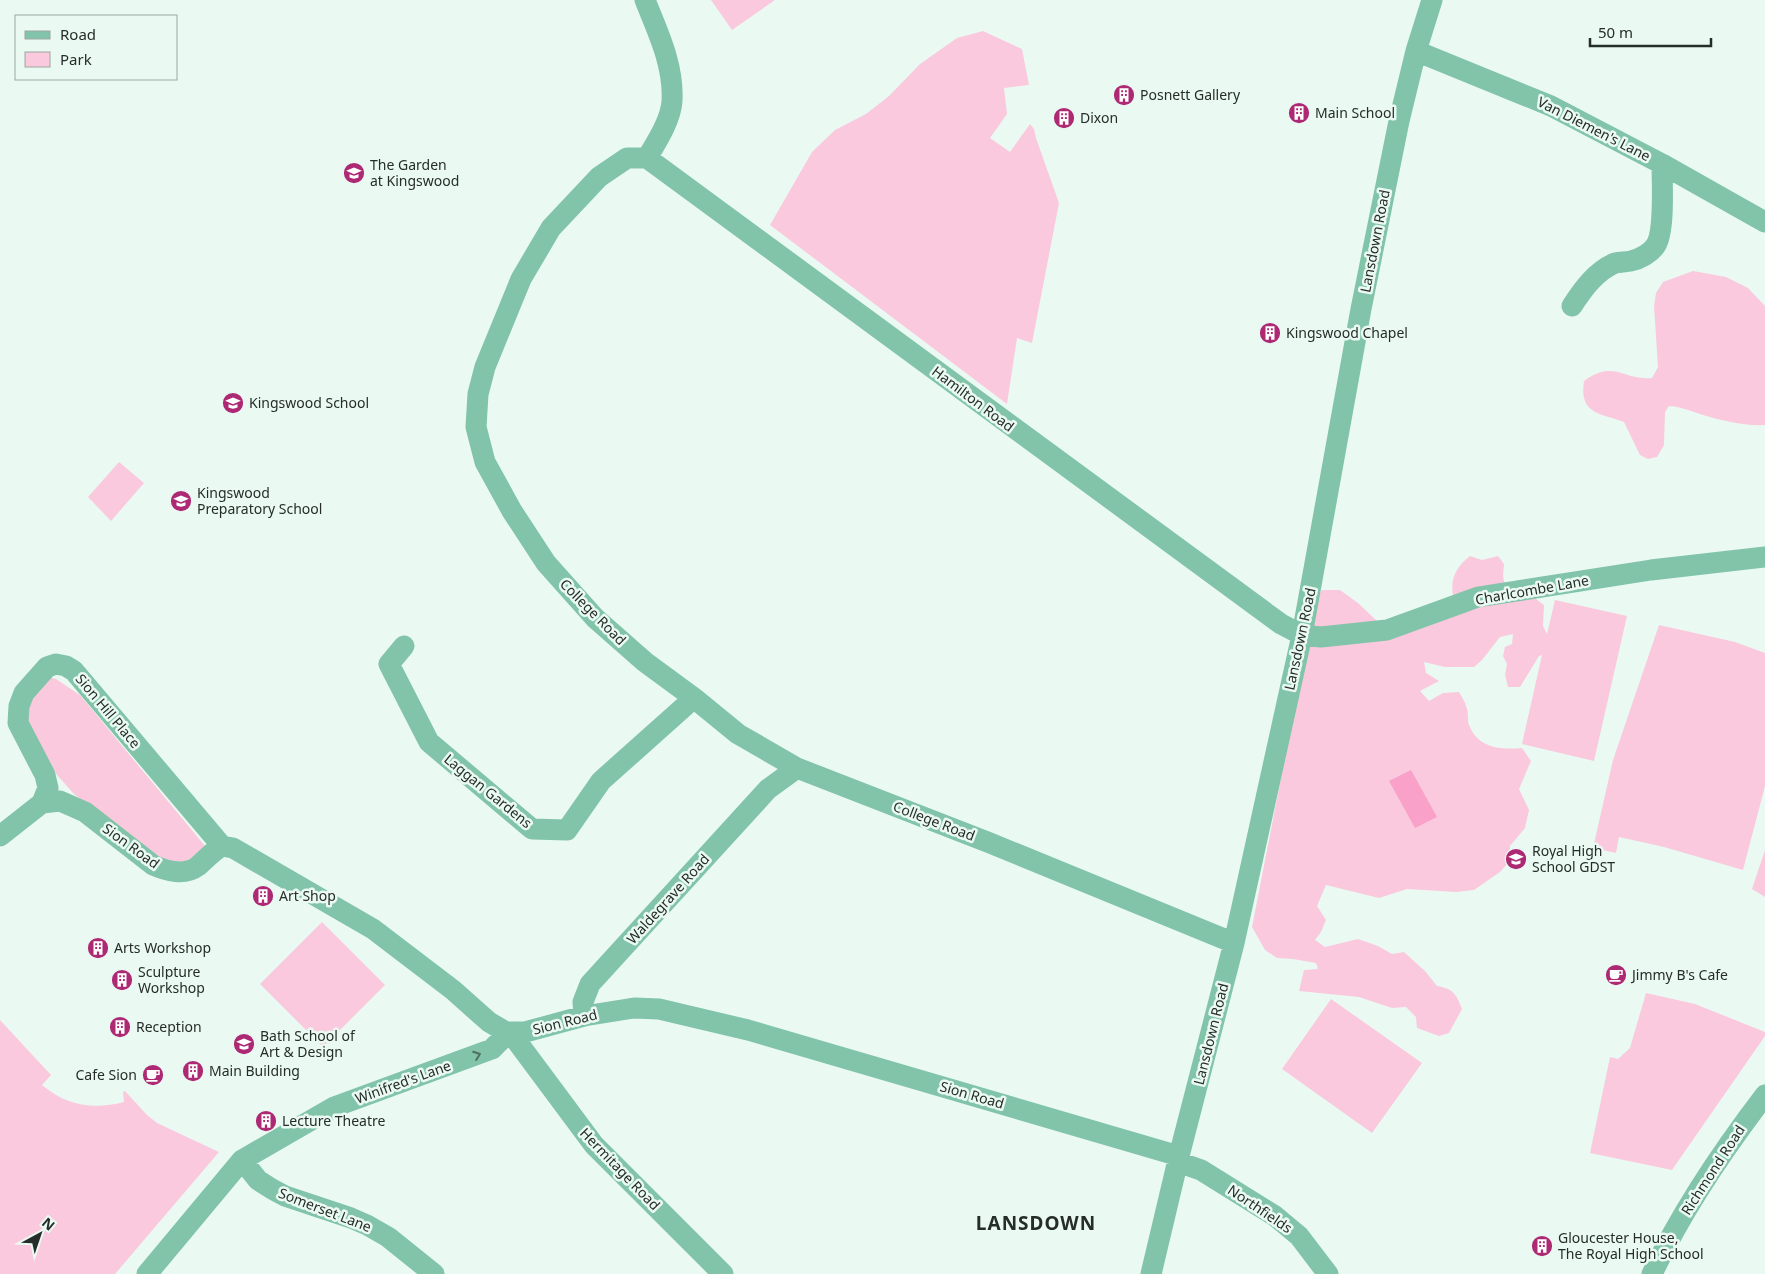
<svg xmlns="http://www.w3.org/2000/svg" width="1765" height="1274" font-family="'Noto Sans',sans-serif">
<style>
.green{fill:#fac9dd}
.water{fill:#f9a1c9}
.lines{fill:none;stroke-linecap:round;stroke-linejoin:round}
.minor{stroke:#82c4a9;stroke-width:21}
.oneway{stroke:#4f7063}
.labels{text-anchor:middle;stroke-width:5;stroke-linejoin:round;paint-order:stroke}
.poi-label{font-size:14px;fill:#262c29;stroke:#eafaf3;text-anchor:start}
.street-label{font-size:14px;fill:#262c29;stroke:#eafaf3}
.district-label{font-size:19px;font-weight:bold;letter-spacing:1px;fill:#262c29;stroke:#eafaf3}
</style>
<rect width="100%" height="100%" fill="#eafaf3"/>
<path class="green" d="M 711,0 L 775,0 L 732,30 Z
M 983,31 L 1022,49 L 1029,85 L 1004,88 L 1007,114 L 990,138 L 1010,152 L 1030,124 L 1034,129 L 1036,138 L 1059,203 L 1032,343 L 1017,338 L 1007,404 L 770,225 L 812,152 L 835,130 L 866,114 L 889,96 L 920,64 L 957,38 Z
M 1693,271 L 1726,277 L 1748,288 L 1765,306 L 1765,425 C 1743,426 1724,421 1703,415 C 1691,411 1682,407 1669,406 L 1665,412 L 1664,445 L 1657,457 L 1648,459 L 1640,455 L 1624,422 C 1599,413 1579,414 1584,381 C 1614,359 1623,381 1652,378 L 1658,367 L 1654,306 L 1656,293 L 1663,282 Z
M 119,462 L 144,483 L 111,521 L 88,497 Z
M 1470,556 L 1482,560 L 1498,556 L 1504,564 L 1503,576 L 1505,586 L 1533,590 L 1536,599 L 1544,605 L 1543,626 L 1547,634 L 1555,600 L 1627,616 L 1594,761 L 1522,744 L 1542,655 L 1539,656 L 1520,687 L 1508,687 L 1505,675 L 1507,664 L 1503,656 L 1505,647 L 1512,644 L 1513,634 L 1500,637 L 1482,660 L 1474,667 L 1445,667 L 1424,662 L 1426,673 L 1439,681 L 1420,691 L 1429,701 L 1443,693 L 1459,692 C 1461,696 1465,701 1466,706 C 1469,712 1467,719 1469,725 C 1478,748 1500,750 1522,748 L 1531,761 L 1519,789 L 1529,810 L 1525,828 L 1510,846 L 1509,862 L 1500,872 L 1474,890 L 1456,892 L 1407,889 L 1379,898 L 1326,885 L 1317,906 L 1326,920 L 1321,932 L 1315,940 L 1325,947 L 1358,939 L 1378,946 L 1392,954 L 1404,952 L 1425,971 L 1437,986 C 1454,989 1456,994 1462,1009 L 1449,1033 L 1439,1036 L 1417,1028 L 1416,1017 L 1406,1007 L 1392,1008 L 1359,997 L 1299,991 L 1304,970 L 1318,969 L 1316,963 L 1293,959 L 1277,958 L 1265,950 L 1252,927 L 1316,599 L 1322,590 L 1340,590 L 1358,603 L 1377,621 L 1401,633 L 1453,596 C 1450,579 1456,567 1470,556 Z
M 1659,625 L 1735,642 L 1765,653 L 1765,786 L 1743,870 L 1664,847 L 1619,837 L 1616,853 L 1593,848 L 1613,760 Z
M 49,677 L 56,679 L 80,695 L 205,846 L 191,858 L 180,864 L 154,858 L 74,794 L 57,775 L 30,733 L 25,715 L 27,701 Z
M 1765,850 L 1765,897 L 1752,889 Z
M 322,922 L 385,985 L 323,1047 L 260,984 Z
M 1646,993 L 1695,1004 L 1765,1032 L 1765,1036 L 1672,1170 L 1590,1153 L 1610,1057 L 1618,1059 L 1630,1048 Z
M 1331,999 L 1422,1063 L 1372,1133 L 1282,1069 Z
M 0,1020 L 51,1075 L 42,1085 C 67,1106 93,1110 124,1102 L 123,1092 L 125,1091 L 147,1115 L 157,1123 L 219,1152 L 115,1274 L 0,1274 Z"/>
<path class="water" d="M 1411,770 L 1437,817 L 1415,828 L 1389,781 Z"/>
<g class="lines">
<path class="minor" d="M 645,0 C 658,33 674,65 672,101 C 671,120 656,143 647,158
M 1416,51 L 1551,106 L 1662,164 L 1765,222
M 647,158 L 627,158 L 599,177 L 551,228 L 521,279 L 485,367 L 478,394 L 476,427 L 485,462 L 512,511 L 546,563 L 595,618 L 645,662 L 694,698 L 738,734 L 797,768 L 990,843 L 1234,943
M 647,158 L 1281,624 L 1302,635 L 1321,637 L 1387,630 L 1478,597 L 1651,570 L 1765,557
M 1572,306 C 1583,289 1596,271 1615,263 C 1620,262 1626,262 1631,261 C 1640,259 1651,253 1656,245 C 1665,230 1662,183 1662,164
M 404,646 L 389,664 L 429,742 L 532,829 L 567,830 L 601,781 L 694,698
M 42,803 L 48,788 L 45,775 L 18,723 L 19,706 L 24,693 L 47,667 L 56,664 L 66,666 L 74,671 L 222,846
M 0,836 L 42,803 L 60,801 L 85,812 L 153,865 C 166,871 185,876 198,866 C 206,859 213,851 222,846 L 233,848 L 373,929 L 453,990 L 489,1022 L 506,1032 L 525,1032 L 584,1016 L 634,1008 L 659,1009 L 748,1030 L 1179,1156
M 584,1016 L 583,1002 L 590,984 L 768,789 L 797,768
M 510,1032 L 594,1145 L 723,1274
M 242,1160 L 258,1180 L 272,1189 L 285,1196 L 351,1218 L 367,1225 L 388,1237 L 434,1274
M 1178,1162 L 1201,1170 L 1275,1216 L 1299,1236 L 1328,1274
M 147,1274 L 242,1160 L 334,1107 L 492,1049 L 502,1039 L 506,1032
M 1151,1274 L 1179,1156 L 1234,943 L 1302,635 L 1361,309 L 1399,121 L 1416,51 L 1432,0
M 1652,1274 C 1681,1212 1723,1150 1765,1095"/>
</g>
<defs><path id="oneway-chevron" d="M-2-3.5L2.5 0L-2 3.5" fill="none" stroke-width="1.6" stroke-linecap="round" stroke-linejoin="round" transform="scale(1.25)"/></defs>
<use class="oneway" href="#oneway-chevron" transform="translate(477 1055) rotate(-20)"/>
<defs>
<g id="building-disc" transform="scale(1.125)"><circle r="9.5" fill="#ad2973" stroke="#eafaf3"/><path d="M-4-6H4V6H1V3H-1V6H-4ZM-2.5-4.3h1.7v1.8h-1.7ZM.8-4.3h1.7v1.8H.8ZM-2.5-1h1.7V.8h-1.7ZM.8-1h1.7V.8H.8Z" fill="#fff"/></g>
<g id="school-disc" transform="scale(1.125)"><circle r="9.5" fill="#ad2973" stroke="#eafaf3"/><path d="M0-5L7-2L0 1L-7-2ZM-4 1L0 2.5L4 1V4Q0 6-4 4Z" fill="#fff"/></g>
<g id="cafe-disc" transform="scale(1.125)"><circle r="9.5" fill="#ad2973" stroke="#eafaf3"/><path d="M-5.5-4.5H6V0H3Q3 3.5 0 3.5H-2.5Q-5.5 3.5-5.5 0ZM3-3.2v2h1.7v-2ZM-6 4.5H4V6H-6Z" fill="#fff"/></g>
<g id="university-disc" transform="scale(1.125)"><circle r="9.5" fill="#ad2973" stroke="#eafaf3"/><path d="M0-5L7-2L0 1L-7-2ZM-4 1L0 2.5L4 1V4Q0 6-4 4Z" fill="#fff"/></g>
</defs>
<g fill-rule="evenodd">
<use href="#building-disc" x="1124" y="95"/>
<use href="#building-disc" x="1299" y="113"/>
<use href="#building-disc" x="1064" y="118"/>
<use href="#school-disc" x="354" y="173"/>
<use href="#building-disc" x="1270" y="333"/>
<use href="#school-disc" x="233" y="403"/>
<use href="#school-disc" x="181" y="501"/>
<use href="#school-disc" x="1516" y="859"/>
<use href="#building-disc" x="263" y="896"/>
<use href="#building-disc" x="98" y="948"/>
<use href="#cafe-disc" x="1616" y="975"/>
<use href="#building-disc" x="122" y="980"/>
<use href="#building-disc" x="120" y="1027"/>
<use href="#university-disc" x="244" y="1044"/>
<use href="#building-disc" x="193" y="1071"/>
<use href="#cafe-disc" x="153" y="1075"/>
<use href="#building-disc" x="266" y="1121"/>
<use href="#building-disc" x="1542" y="1246"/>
</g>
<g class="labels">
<g class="poi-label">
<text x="1140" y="100">Posnett Gallery</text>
<text x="1315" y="118">Main School</text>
<text x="1080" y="123">Dixon</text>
<text x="370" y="170">The Garden<tspan x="370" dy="16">at Kingswood</tspan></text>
<text x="1286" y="338">Kingswood Chapel</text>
<text x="249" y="408">Kingswood School</text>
<text x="197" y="498">Kingswood<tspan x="197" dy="16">Preparatory School</tspan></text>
<text x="1532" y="856">Royal High<tspan x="1532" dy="16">School GDST</tspan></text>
<text x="279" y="901">Art Shop</text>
<text x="114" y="953">Arts Workshop</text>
<text x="138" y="977">Sculpture<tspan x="138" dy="16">Workshop</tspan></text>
<text x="1632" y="980">Jimmy B's Cafe</text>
<text x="136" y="1032">Reception</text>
<text x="260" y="1041">Bath School of<tspan x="260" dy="16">Art &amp; Design</tspan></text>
<text x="209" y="1076">Main Building</text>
<text x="137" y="1080" text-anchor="end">Cafe Sion</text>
<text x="282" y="1126">Lecture Theatre</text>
<text x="1558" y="1243">Gloucester House,<tspan x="1558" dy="16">The Royal High School</tspan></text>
</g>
<g class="street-label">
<text transform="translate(1594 129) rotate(27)" y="5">Van Diemen's Lane</text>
<text transform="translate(1375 241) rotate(-79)" y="5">Lansdown Road</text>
<text transform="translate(973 399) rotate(37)" y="5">Hamilton Road</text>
<text transform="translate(1532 590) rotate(-10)" y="5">Charlcombe Lane</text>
<text transform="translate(593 612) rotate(45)" y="5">College Road</text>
<text transform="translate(1300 639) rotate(-78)" y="5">Lansdown Road</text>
<text transform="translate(108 711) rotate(50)" y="5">Sion Hill Place</text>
<text transform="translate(488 791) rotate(39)" y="5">Laggan Gardens</text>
<text transform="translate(934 821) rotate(21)" y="5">College Road</text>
<text transform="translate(131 846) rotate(36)" y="5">Sion Road</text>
<text transform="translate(668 899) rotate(-48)" y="5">Waldegrave Road</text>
<text transform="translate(565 1022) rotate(-14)" y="5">Sion Road</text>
<text transform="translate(1211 1034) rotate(-76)" y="5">Lansdown Road</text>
<text transform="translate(403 1082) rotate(-20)" y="5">Winifred's Lane</text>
<text transform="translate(972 1095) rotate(16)" y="5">Sion Road</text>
<text transform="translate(620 1169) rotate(46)" y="5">Hermitage Road</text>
<text transform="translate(1713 1170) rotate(-57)" y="5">Richmond Road</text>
<text transform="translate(1260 1209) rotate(34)" y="5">Northfields</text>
<text transform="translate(325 1210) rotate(21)" y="5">Somerset Lane</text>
</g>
<g class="district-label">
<text x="1036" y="1230">LANSDOWN</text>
</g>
</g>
<rect x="15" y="15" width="162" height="65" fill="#eafaf3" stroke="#9ca8a2"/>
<rect x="25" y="31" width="25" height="8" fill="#82c4a9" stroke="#9ca8a2"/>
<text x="60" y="40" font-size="15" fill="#262c29">Road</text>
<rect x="25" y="52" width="25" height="15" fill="#fac9dd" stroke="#9ca8a2"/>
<text x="60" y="65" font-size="15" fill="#262c29">Park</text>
<g transform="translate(40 1234) rotate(40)" stroke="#eafaf3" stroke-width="4" paint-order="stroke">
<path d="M0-4L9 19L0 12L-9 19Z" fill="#262c29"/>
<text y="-8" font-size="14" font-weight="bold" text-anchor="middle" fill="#262c29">N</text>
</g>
<path d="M1590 38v8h121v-8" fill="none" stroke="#262c29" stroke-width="2.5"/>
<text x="1598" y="38" font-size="15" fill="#262c29" stroke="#eafaf3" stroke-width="4" paint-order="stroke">50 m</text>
</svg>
